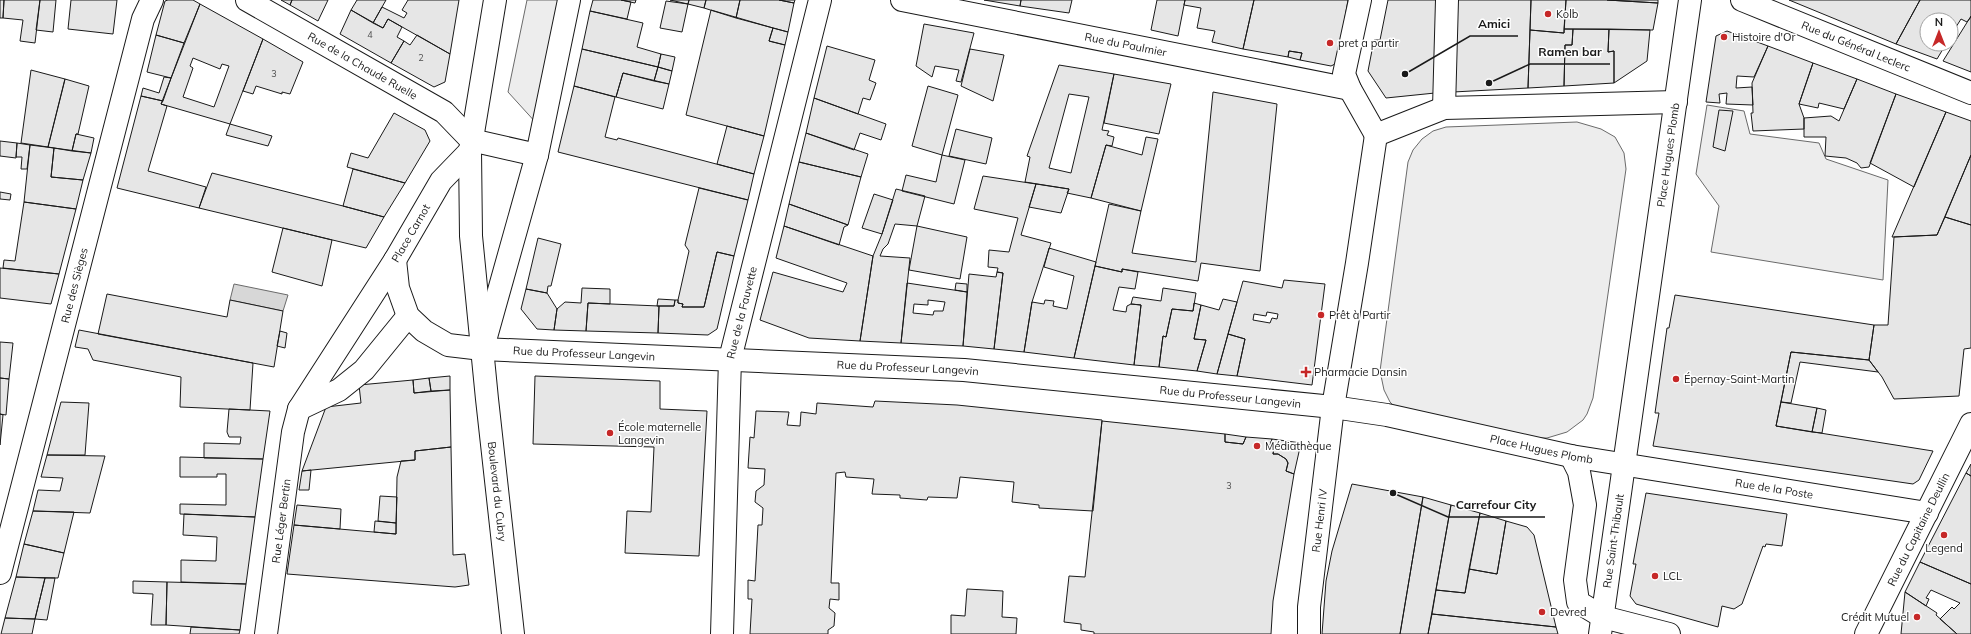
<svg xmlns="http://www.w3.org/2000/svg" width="1971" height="634" font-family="Mulish,sans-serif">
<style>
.built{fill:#ededed;stroke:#6a6a6a}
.water{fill:#d7d7d7;stroke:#6a6a6a}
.building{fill:#e6e6e6;stroke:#1a1a1a;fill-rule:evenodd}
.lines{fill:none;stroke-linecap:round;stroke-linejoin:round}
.minor-casing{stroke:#1a1a1a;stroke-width:24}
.major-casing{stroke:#1a1a1a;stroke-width:24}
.minor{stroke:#fff;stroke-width:22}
.major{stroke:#fff;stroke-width:22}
.poi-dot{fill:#c62828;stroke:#fff;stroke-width:1.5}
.labels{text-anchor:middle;stroke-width:3;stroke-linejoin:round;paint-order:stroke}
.number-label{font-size:9px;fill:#4d4d4d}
.poi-label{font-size:11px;fill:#1a1a1a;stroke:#fff;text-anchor:start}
.street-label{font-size:11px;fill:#1a1a1a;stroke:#fff}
.leader{fill:none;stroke:#1a1a1a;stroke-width:1.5}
.callout-dot{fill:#1a1a1a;stroke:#fff;stroke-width:1.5}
.callout-label{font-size:12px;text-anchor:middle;font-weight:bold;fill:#1a1a1a;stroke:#fff;stroke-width:3;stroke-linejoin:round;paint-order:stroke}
</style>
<rect width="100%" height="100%" fill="#fff"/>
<path class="built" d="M 527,0 L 575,0 L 548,136 L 508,92 Z
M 1707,105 L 1744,111 L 1750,134 L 1819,143 L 1826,159 L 1888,180 L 1883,280 L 1711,252 L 1719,206 L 1696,174 Z
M 1577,122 L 1601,129 L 1615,137 L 1624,153 L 1626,169 L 1593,398 L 1587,414 L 1583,420 L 1567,432 L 1547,438 L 1534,438 L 1398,410 L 1390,402 L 1384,390 L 1380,371 L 1408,162 L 1413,150 L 1422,139 L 1433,131 L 1446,127 Z"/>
<path class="water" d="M 234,284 L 288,295 L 283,311 L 230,300 Z"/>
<path class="building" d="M 0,0 L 4,0 L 3,18 L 0,18 Z
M 4,0 L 40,0 L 35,43 L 20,41 L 23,20 L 3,18 Z
M 40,0 L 56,0 L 53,32 L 36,30 Z
M 71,0 L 117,0 L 113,34 L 68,29 Z
M 168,0 L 193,0 L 200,4 L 184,43 L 156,35 L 165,1 Z
M 281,0 L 292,0 L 290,5 Z
M 292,0 L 328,0 L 318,21 L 290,5 Z
M 357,0 L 386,0 L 373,23 L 351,10 Z
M 408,0 L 459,0 L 450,54 L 388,19 L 383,28 L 373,23 L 382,7 L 404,18 L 407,13 L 402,10 Z
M 593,0 L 621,0 L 631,2 L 627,19 L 590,11 Z
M 621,0 L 636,0 L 635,3 Z
M 670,0 L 689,0 L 688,4 Z
M 689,0 L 706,0 L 704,8 L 688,4 Z
M 706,0 L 740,0 L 736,18 L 704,8 Z
M 740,0 L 779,0 L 794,3 L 788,32 L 736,18 Z
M 779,0 L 795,0 L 794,3 Z
M 984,0 L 1021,0 L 1020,6 Z
M 1021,0 L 1072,0 L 1069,13 L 1020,6 Z
M 1157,0 L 1185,0 L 1178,36 L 1151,30 Z
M 1185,0 L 1254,0 L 1243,49 L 1212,42 L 1215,31 L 1197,28 L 1201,8 L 1184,5 Z
M 1254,0 L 1348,0 L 1337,63 L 1331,66 L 1300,60 L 1302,53 L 1289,51 L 1288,57 L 1243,49 Z
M 1388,0 L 1438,0 L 1435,93 L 1386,98 L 1368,71 L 1374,40 L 1380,40 Z
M 1455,0 L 1531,0 L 1528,88 L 1453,92 Z
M 1531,0 L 1566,0 L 1564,33 L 1530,30 Z
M 1566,0 L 1607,0 L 1658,3 L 1653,30 L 1564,29 Z
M 1607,0 L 1658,0 L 1658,3 Z
M 1789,0 L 1920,0 L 1896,44 Z
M 1920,0 L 1971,0 L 1971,17 L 1967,22 L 1961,19 L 1951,35 L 1951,20 L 1927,20 L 1927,44 L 1946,44 L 1937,59 L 1896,44 Z
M 666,1 L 688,4 L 682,32 L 660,28 Z
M 200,4 L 263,39 L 230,124 L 161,104 ZM 193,58 L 220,69 L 222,64 L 229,66 L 214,107 L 183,97 L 193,68 L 190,66 Z
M 351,10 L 383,28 L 388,19 L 402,27 L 397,37 L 404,41 L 391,63 L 340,34 Z
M 711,10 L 773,28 L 769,41 L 785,45 L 764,136 L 686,115 Z
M 590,11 L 643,23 L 637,47 L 661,54 L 658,67 L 582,49 Z
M 1971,16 L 1971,72 L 1943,61 Z
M 924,24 L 974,33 L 961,82 L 956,81 L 959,70 L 935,66 L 932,77 L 916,66 Z
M 773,28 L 788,32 L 785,45 L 769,41 Z
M 1564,29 L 1573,29 L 1572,45 L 1565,45 L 1564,86 L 1528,88 L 1530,30 L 1564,33 Z
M 1573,29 L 1609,29 L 1608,52 L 1614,51 L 1614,83 L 1564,86 L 1565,45 L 1572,45 Z
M 1609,29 L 1650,30 L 1647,61 L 1614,83 L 1614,51 L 1608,52 Z
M 1727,31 L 1768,46 L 1754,77 L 1737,76 L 1736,88 L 1752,87 L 1753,105 L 1726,104 L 1727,93 L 1719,94 L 1720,103 L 1706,102 L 1716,36 Z
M 156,35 L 184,43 L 171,78 L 147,72 Z
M 417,35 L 450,54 L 445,82 L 434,87 L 391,63 L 404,41 L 410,45 Z
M 263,39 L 303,62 L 290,94 L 282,92 L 282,94 L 256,86 L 253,94 L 243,91 Z
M 827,46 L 875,60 L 869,80 L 876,83 L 870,100 L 863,98 L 858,114 L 814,98 Z
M 1768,46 L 1813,63 L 1799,104 L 1804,118 L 1804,129 L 1753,131 L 1751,113 L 1753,113 L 1752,83 Z
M 582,49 L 658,67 L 654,81 L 623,73 L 616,97 L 574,86 Z
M 970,49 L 1004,55 L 993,101 L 961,86 Z
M 1289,51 L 1302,53 L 1300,60 L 1288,57 Z
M 661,54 L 675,57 L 672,71 L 658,67 Z
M 1813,63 L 1857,79 L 1844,109 L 1819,103 L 1818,108 L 1799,104 Z
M 1059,65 L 1114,74 L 1102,130 L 1109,131 L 1107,135 L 1114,137 L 1112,146 L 1106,145 L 1091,198 L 1067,193 L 1069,189 L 1025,182 L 1030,157 L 1027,156 ZM 1069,94 L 1089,97 L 1071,173 L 1049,168 Z
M 658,67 L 672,71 L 669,84 L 654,81 Z
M 31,70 L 65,79 L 48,147 L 21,143 Z
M 623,73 L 669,84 L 663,109 L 616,97 Z
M 1114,74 L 1171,84 L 1159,134 L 1104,123 Z
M 164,77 L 171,78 L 163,101 L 141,96 L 143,88 L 159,93 Z
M 65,79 L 89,86 L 78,134 L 76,134 L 72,151 L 48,147 Z
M 1857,79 L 1896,94 L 1869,167 L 1861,168 L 1857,163 L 1846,158 L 1825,156 L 1826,137 L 1804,137 L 1804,118 L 1831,116 L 1839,121 Z
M 574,86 L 615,97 L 605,137 L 617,140 L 618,138 L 754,174 L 748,200 L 558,152 Z
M 928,86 L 958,95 L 942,155 L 912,146 Z
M 1213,92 L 1277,104 L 1260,271 L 1201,263 L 1198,281 L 1122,269 L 1122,272 L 1095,266 L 1109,204 L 1141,211 L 1132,253 L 1196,262 Z
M 1896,94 L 1946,112 L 1914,187 L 1870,163 Z
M 141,96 L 163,101 L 161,104 L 167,106 L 148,171 L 206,187 L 199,208 L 117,188 Z
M 814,98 L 886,124 L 881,140 L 860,133 L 854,150 L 806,133 Z
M 1719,110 L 1733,111 L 1725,151 L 1713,147 Z
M 1946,112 L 1971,121 L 1971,155 L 1937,235 L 1892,237 Z
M 394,113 L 425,130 L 430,141 L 405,183 L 347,167 L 351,153 L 368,158 Z
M 230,124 L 272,136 L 268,146 L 226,135 Z
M 727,126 L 764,136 L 754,174 L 717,164 Z
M 956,129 L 992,138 L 986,164 L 949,156 Z
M 806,133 L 868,154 L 861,177 L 799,162 Z
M 76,134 L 94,138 L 91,153 L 72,151 Z
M 1146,137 L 1158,139 L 1141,211 L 1091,198 L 1106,145 L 1142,155 Z
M 0,141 L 17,143 L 16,158 L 0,156 Z
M 17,143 L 30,145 L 27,169 L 21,169 L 22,157 L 16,157 Z
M 30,145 L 54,148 L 51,177 L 83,180 L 76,209 L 24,202 Z
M 54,148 L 91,153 L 83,180 L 51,177 Z
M 942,155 L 965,160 L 954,204 L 902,191 L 906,175 L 936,182 Z
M 1971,155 L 1971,225 L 1945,217 Z
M 799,162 L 861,177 L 848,225 L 789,204 Z
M 353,169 L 405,183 L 384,217 L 343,206 Z
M 212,173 L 343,206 L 384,217 L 366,248 L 199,208 Z
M 983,176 L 1036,184 L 1021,235 L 1051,243 L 1032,302 L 1024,352 L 994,349 L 1003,273 L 997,272 L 998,268 L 988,267 L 989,250 L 1009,252 L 1018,218 L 974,209 Z
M 1036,184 L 1069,189 L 1061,213 L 1029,207 Z
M 699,188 L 748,200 L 734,256 L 717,252 L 704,307 L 682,307 L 683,304 L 678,303 L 678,300 L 689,251 L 685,245 Z
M 896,189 L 925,196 L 917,226 L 895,224 L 888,244 L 883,249 L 880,256 L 910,258 L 901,343 L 860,341 L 873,256 L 882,234 Z
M 0,192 L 11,194 L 10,200 L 0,199 Z
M 874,194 L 893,200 L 882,234 L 862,228 Z
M 24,202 L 76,209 L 59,274 L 3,268 L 4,260 L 15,261 Z
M 789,204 L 848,225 L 844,227 L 839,245 L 784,226 Z
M 1945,217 L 1971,225 L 1971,348 L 1964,349 L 1959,396 L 1894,399 L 1882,377 L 1869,360 L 1874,325 L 1888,325 L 1894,237 L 1937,235 Z
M 784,226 L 873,256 L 860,341 L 809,338 L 760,320 L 773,272 L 843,292 L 847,283 L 776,258 Z
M 917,226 L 967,237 L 960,279 L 909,270 Z
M 283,228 L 332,240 L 322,286 L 272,272 Z
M 538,238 L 561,244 L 551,286 L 548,286 L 547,293 L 526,289 Z
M 1049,248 L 1096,262 L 1074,358 L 1024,352 L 1032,302 L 1044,304 L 1045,300 L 1054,301 L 1053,306 L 1067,309 L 1074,276 L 1044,267 Z
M 717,252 L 734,256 L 717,329 L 708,335 L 658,333 L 659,306 L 674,306 L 675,300 L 678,300 L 678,303 L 683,304 L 682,307 L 704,307 Z
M 1095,266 L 1122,272 L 1122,269 L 1138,272 L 1135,289 L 1119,287 L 1113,310 L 1126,312 L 1127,306 L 1131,304 L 1141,305 L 1134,365 L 1074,358 Z
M 0,268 L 59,274 L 51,304 L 0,298 Z
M 997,272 L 1003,273 L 994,349 L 963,346 L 969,274 L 996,277 Z
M 1284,280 L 1325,284 L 1312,385 L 1237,376 L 1245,339 L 1228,334 L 1243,281 L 1282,288 ZM 1267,312 L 1278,314 L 1277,319 L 1272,318 L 1270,323 L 1253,320 L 1254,314 L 1266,316 Z
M 907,283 L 967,292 L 963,346 L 901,343 ZM 928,300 L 945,302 L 943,311 L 934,311 L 933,315 L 913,313 L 914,304 L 928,305 Z
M 956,283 L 967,284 L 967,292 L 955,290 Z
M 582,288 L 610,289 L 610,304 L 588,303 L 586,331 L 554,330 L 557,309 L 565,302 L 581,303 Z
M 1163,288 L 1196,293 L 1193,311 L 1172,309 L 1166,337 L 1163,336 L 1159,367 L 1134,365 L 1141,305 L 1131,304 L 1133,297 L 1161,301 Z
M 526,289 L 547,293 L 557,309 L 554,330 L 537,329 L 521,309 Z
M 107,294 L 227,317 L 230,300 L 283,311 L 274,367 L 98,334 Z
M 1675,295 L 1874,325 L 1869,360 L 1791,352 L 1776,426 L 1933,451 L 1919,480 L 1913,484 L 1653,446 L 1659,413 L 1655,413 L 1667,328 L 1669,328 Z
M 658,299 L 675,300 L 674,306 L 657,306 Z
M 1223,299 L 1237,302 L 1217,374 L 1197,371 L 1206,340 L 1194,339 L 1201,305 L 1219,310 Z
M 588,303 L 659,306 L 658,333 L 586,331 Z
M 1194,303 L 1201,305 L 1194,339 L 1206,340 L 1197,371 L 1159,367 L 1163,336 L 1166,337 L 1172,309 L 1193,311 Z
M 79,330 L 253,363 L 250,410 L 180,407 L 181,377 L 93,360 L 88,349 L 75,347 Z
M 280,331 L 287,333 L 285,348 L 277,346 Z
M 1228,334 L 1245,339 L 1237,376 L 1217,374 Z
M 0,342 L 13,343 L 9,379 L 0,378 Z
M 1791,352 L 1869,360 L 1878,372 L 1800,362 L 1791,403 L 1781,402 Z
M 450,376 L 450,390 L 431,391 L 429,378 Z
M 535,376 L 660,381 L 660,409 L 707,411 L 699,556 L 625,553 L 627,511 L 651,512 L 654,447 L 533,444 Z
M 0,378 L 9,379 L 6,415 L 0,414 Z
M 429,378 L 431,391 L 414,393 L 413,380 Z
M 413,380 L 414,393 L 450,390 L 451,447 L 415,451 L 415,460 L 302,471 L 326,407 L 361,403 L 359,385 Z
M 875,401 L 957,405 L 1102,420 L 1093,511 L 1039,508 L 1039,505 L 1012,502 L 1014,482 L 960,477 L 957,498 L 928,497 L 927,500 L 900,498 L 900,495 L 872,494 L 874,479 L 846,477 L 845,472 L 836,473 L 831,583 L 839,583 L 839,600 L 830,599 L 829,608 L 835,613 L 834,626 L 828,630 L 828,634 L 750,634 L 752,599 L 748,599 L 748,580 L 755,581 L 758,525 L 762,525 L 763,508 L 755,502 L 756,491 L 764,485 L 765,469 L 748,468 L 750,437 L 754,438 L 756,411 L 789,412 L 787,425 L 800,426 L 801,412 L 816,414 L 817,403 L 873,407 Z
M 61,402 L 89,403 L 85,455 L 47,455 Z
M 1781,402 L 1817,408 L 1812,432 L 1776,426 Z
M 1817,408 L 1826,410 L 1822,433 L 1812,432 Z
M 229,409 L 270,411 L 263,459 L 204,458 L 204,443 L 240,444 L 241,437 L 229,437 L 227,432 Z
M 0,414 L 3,415 L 0,445 Z
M 1102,421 L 1225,434 L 1225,442 L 1243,444 L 1246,437 L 1272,439 L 1270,445 L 1274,448 L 1273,454 L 1278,454 L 1286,459 L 1288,463 L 1286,471 L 1294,474 L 1273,601 L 1271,634 L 1094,634 L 1094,632 L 1081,630 L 1081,624 L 1064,622 L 1069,576 L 1085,577 Z
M 1225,434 L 1246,437 L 1243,444 L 1225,442 Z
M 1272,439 L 1301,443 L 1294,474 L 1286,471 L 1288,463 L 1286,459 L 1278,454 L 1273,454 L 1274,448 L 1270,445 Z
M 451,447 L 453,555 L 465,554 L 469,585 L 455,587 L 287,574 L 294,525 L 396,534 L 397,477 L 401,461 L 415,460 L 415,451 Z
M 47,455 L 105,456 L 90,513 L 33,511 L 38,490 L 60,491 L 63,478 L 41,477 Z
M 180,457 L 263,459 L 255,517 L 180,514 L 180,504 L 226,505 L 226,474 L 217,474 L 217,477 L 180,477 Z
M 1971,464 L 1971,476 L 1966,473 Z
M 311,470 L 309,490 L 299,490 L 302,471 Z
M 1966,473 L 1971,476 L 1971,584 L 1920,562 Z
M 1352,484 L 1423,497 L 1400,634 L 1322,634 L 1326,581 L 1332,551 Z
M 1646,493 L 1787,514 L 1782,546 L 1766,544 L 1765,547 L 1763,546 L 1742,604 L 1734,609 L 1722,606 L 1718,627 L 1636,604 L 1630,596 L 1636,564 L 1633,564 Z
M 380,496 L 397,497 L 396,523 L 378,521 Z
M 1423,497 L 1451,505 L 1428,634 L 1400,634 Z
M 297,505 L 341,509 L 340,529 L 294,525 Z
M 1451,505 L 1480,513 L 1465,593 L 1436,590 Z
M 33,511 L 74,512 L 64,553 L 24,544 Z
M 1480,513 L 1506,521 L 1497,574 L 1469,569 Z
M 184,514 L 255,517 L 246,584 L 181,582 L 181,560 L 216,561 L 217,537 L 183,535 Z
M 375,521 L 396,523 L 396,534 L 374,532 Z
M 1506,521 L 1527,527 L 1534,535 L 1556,627 L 1432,614 L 1436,590 L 1465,593 L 1469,569 L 1497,574 Z
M 24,544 L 64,553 L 58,578 L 16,577 Z
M 1920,562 L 1971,584 L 1971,634 L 1957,634 L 1940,619 L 1952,607 L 1954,609 L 1960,603 L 1931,590 L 1926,598 L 1929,599 L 1926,606 L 1905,592 Z
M 16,577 L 45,578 L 35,619 L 5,618 Z
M 45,578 L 55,578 L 47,620 L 35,619 Z
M 133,581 L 167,582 L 166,625 L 151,625 L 153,594 L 133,593 Z
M 167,582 L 246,584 L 240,630 L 166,625 Z
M 967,589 L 1003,591 L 1002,617 L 1017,618 L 1016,634 L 951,634 L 951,615 L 965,616 Z
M 1905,592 L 1937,613 L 1936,615 L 1957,634 L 1901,634 Z
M 1432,614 L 1556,627 L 1558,634 L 1428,634 Z
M 5,618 L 35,619 L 32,634 L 1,634 Z
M 191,627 L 240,630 L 239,634 L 190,634 Z"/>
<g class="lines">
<g class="minor-casing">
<g id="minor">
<path id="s1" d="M 247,0 L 444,112 L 471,140 L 537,155"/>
<path id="s2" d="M 902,0 L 1350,89"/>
<path d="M 1360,0 L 1344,74 L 1350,89 L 1376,135"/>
<path id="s3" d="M 1742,0 L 1971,93"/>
<path d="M 1444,108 L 1447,0"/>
<path d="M 1376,135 L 1444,108 L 1676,102"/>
<path id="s4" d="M 395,260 L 398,288 L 408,316 L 424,331 L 448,345 L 482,349 L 964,370 L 1333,407 L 1387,415 L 1571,456 L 1927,513"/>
<path d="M 299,409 L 339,390 L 364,370 L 408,316"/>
<path d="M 1571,456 L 1579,472 L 1585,505 L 1575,580 L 1578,602 L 1603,617 L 1669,634"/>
<path id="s5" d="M 0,573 L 143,19 L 152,0"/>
<path id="s6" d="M 266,634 L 293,432 L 299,409 L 395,260 L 441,181 L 470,151"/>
<path id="s7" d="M 722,634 L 730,359 L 820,0"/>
<path id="s8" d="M 1309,634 L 1309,607 L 1333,407 L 1357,263 L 1376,135"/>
<path id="s9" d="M 1600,634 L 1690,0"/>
<path id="s10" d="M 1866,634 L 1971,424"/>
</g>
</g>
<g class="major-casing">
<g id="major">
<path id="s11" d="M 495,0 L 470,151 L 471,236 L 487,399 L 513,634"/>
<path d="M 486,337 L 537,155 L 569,0"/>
</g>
</g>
<use href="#minor" class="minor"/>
<use href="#major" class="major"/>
</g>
<g class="poi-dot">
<circle cx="1548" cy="14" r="4"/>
<circle cx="1724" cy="37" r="4"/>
<circle cx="1330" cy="43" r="4"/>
<circle cx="1321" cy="315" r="4"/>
<path d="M1304 366h4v4h4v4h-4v4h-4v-4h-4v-4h4z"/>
<circle cx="1676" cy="379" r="4"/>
<circle cx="610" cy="433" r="4"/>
<circle cx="1257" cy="446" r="4"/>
<circle cx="1944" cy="535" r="4"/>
<circle cx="1655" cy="576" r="4"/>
<circle cx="1542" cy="612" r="4"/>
<circle cx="1917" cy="617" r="4"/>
</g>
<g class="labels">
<g class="number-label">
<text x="370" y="38">4</text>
<text x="421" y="61">2</text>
<text x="274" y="77">3</text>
<text x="1229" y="489">3</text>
</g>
<g class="poi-label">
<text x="1556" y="18">Kolb</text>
<text x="1732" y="41">Histoire d'Or</text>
<text x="1338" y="47">pret a partir</text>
<text x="1329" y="319">Prêt à Partir</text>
<text x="1314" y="376">Pharmacie Dansin</text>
<text x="1684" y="383">Épernay-Saint-Martin</text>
<text x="618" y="431">École maternelle<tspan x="618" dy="13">Langevin</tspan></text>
<text x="1265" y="450">Médiathèque</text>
<text x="1944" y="552" text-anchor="middle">Legend</text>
<text x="1663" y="580">LCL</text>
<text x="1550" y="616">Devred</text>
<text x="1909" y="621" text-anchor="end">Crédit Mutuel</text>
</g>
<g class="street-label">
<text dy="4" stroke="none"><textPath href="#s2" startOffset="228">Rue du Paulmier</textPath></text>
<text dy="4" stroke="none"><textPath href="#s3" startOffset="123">Rue du Général Leclerc</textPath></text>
<text dy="4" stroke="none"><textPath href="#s1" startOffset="133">Rue de la Chaude Ruelle</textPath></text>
<text dy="4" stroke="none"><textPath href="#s9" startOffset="484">Place Hugues Plomb</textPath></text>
<text dy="4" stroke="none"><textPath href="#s6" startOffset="436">Place Carnot</textPath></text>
<text dy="4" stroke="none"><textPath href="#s5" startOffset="297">Rue des Sièges</textPath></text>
<text dy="4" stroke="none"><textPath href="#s7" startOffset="323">Rue de la Fauvette</textPath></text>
<text dy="4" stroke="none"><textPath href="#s4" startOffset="244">Rue du Professeur Langevin</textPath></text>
<text dy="4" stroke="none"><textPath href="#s4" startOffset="568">Rue du Professeur Langevin</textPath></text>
<text dy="4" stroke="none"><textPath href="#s4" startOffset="892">Rue du Professeur Langevin</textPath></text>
<text dy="4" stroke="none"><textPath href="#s4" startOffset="1208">Place Hugues Plomb</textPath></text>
<text dy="4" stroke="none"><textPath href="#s4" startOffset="1444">Rue de la Poste</textPath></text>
<text dy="4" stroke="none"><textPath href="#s11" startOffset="495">Boulevard du Cubry</textPath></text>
<text dy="4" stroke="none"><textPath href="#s8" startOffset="114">Rue Henri IV</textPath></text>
<text dy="4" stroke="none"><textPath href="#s6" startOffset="114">Rue Léger Bertin</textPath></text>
<text dy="4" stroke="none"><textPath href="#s10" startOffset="117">Rue du Capitaine Deullin</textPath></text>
<text dy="4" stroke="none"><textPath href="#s9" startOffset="94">Rue Saint-Thibault</textPath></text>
</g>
</g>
<path class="leader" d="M1405 74L1470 36H1518M1489 83L1530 64H1610M1393 493L1448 517H1545"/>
<g class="callout-dot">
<circle cx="1405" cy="74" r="4"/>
<circle cx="1489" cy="83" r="4"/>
<circle cx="1393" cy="493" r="4"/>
</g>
<g class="callout-label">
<text x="1494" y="28">Amici</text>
<text x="1570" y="56">Ramen bar</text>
<text x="1496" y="509">Carrefour City</text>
</g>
<g transform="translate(1939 32)"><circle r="19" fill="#ffffff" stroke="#a3a3a3"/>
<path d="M0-3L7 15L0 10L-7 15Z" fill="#c62828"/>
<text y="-6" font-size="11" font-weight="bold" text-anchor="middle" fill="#1a1a1a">N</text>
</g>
</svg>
